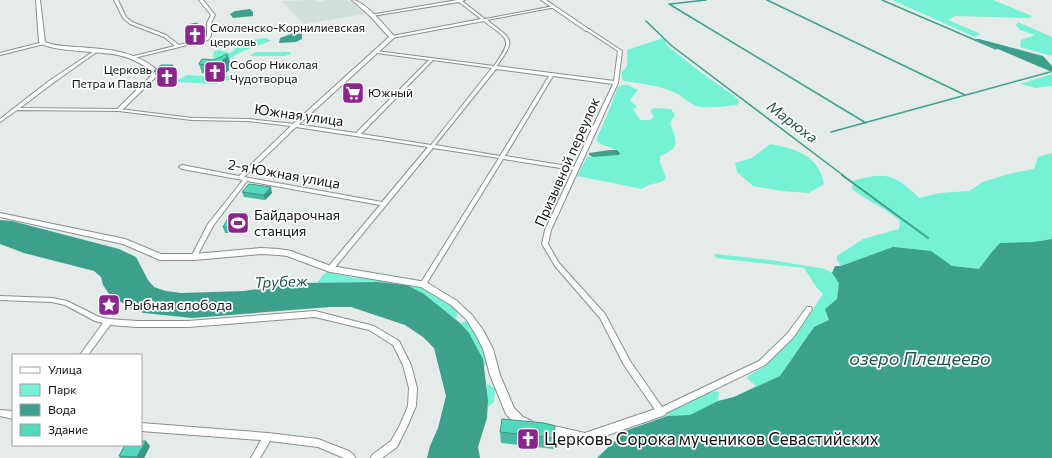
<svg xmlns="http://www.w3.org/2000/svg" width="1052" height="458" font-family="Commissioner,sans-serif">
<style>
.built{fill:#cfdfdb}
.green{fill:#75f2d6}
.water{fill:#3da08c}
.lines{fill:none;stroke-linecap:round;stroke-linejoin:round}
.stream-far1{stroke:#3da08c;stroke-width:1.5}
.stream{stroke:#3da08c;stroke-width:2}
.minor-casing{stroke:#888f8d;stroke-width:2}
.tertiary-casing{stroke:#888f8d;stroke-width:2}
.minor{fill:#fff;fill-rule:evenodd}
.tertiary{fill:#fff;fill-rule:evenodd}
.wall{fill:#48baa2}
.shaded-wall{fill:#3b9784}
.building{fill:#54d8bc;stroke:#3b9784}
.labels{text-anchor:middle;stroke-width:3.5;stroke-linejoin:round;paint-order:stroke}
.far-poi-label{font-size:12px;fill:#0f1211;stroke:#fff;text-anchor:start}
.street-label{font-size:14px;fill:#0f1211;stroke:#fff}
.poi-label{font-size:14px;fill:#0f1211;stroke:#fff;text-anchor:start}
.water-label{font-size:15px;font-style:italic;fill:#21574b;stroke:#fff}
.near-poi-label{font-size:17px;fill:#0f1211;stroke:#fff;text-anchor:start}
.near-water-label{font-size:18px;font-style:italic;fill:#21574b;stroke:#fff}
</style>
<rect width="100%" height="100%" fill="#e4ebe9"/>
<path class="built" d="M 315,0 L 317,2 L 327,0 L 349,0 L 365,14 L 304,24 L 282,1 Z"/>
<path class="green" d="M 892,0 L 993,0 L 1032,16 L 1030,18 L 955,16 L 948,20 L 981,34 L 975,37 Z
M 1018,22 L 1052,37 L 1052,56 L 1020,47 L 1021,40 L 1035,35 L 1020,30 L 1016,25 Z
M 267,38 L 271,41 C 258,46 234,52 226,63 L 210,63 L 213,59 L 214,51 L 219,50 L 230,53 L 236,49 L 233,47 L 236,42 L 252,42 L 257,39 Z
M 663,38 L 666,41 L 665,44 L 703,74 L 737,98 L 739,102 L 737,105 C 726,106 711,108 700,107 C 690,105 684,97 676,93 C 659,85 642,84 624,81 L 622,78 L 622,72 L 627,66 L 627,50 Z
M 256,52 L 290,52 L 291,54 L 285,56 L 252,56 L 250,55 Z
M 1052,74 L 1052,86 L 1036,88 L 1020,84 Z
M 187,75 L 215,77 L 225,76 L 235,78 L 215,84 L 177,82 L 176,81 Z
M 622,85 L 628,85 L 638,90 L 630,100 L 637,107 L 633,109 L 640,120 L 650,120 L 654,117 L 650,111 L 653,108 L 671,109 L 675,115 L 670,123 C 677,141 681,148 660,156 L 660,162 L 666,178 C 661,185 650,182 642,189 L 577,176 L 587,157 L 619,155 L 617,150 L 600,144 L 596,140 L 606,118 L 618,87 Z
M 770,144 C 796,149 819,155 824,184 L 809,193 L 781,191 L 753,186 L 737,172 L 735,163 L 752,158 Z
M 1052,153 L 1052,458 L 597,458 L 625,431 L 666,417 L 667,416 L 667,412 C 677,407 710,388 719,392 L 718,401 L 734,397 L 756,386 L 747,378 C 752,371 762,370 767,364 C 790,344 807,319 823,294 L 817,288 L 804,268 L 716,258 L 714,254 L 771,260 L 825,269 L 832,273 L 835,266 L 841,266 L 837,260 L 837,256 L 863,239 L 899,229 L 900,221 C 886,208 867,201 852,189 L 853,181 C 886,171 896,175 919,198 L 940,193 L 969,191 L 983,182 L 1012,173 L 1034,169 L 1038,157 Z
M 327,272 L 351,277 L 394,281 L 394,284 L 378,282 L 317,283 L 323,275 Z
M 408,282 C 427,289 443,298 458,312 L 456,319 L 402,285 Z
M 466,321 C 477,328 484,352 487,364 L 484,366 C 481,350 470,335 460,323 Z
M 487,383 L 495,389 L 494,402 L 488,407 Z"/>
<path class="water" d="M 250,9 L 253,12 L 253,16 L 233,18 L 230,14 L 235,11 Z
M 294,33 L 302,34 L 302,39 L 296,42 L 279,43 L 280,38 Z
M 974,39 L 979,39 L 1043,56 L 1052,66 L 1052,72 Z
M 610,150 L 617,150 L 620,153 L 619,155 L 593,157 L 589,155 L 589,153 Z
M 0,220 L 12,221 L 119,249 L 136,257 L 148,280 L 154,287 L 166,291 L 181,293 L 244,291 L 301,283 L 378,282 L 407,285 L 424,294 L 460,323 L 469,333 L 483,359 L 488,400 L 487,418 L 478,447 L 480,458 L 427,458 L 430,446 L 438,428 L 446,396 L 434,348 L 423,337 L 405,325 L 351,307 L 330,307 L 192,318 L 144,313 L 130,308 L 109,294 L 103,285 L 101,277 L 94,271 L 24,253 L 0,244 Z
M 1052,239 L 1052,458 L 597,458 L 625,431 L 667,416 L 690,415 L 718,401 L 734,397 L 780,376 L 814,327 L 829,320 L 825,309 L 837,299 L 839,283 L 832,273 L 835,266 L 841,266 L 893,247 L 931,251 L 952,266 L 979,269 L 991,253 L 1000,243 L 1034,242 Z"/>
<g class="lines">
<path class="stream-far1" d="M 767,0 L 965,95
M 882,0 L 996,49
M 669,4 L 866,123
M 670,4 L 706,0
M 646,21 L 672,46 L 844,176
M 831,132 L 1050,72"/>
<path class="stream" d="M 842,175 L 928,238"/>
<g class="minor-casing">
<path id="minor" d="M 114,0 L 118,0 L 126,17 L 132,22 L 166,35 L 179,45 L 206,38 L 207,36 L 207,23 L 211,15 L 199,0 L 203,0 L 215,15 L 211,23 L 211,36 L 208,40 L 134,58 L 134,56 L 175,46 L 164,37 L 130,24 L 123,18 Z
M 457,0 L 465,0 L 462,1 L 485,19 L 554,6 L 556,7 L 487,20 C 512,40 517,38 497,66 L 614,81 L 618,51 L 586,30 L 589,29 L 622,51 L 618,83 L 551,230 L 548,244 L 559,263 L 605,314 L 630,361 L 662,407 L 759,361 L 787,334 L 807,307 L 811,307 L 812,309 L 811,311 L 793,338 L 765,365 L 664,414 L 661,415 L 658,414 L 624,365 L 600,318 L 555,266 L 542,244 L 545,230 L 573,170 L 503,159 L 425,286 L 421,286 L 420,284 L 499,158 L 433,148 L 332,271 L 328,271 L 327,269 L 328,267 L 380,205 L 247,181 L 213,226 L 196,258 L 192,258 L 191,257 L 208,224 L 243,180 L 182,169 L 179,167 L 180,166 L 182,165 L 239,176 L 291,126 L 248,121 L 192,120 L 119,111 L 17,110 L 0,122 L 0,119 L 49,81 L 97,49 L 99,50 L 98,51 L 53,83 L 20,108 L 119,109 L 192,118 L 248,119 L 295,124 L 356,133 L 429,60 L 377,53 L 375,52 L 376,51 L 494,66 C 514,38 508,40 484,21 L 392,38 L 390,37 L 392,36 L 481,19 L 459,2 L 372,16 L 370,15 ZM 433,60 L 492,68 L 431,145 L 361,134 ZM 496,69 L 549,76 L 500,156 L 435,145 ZM 553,76 L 613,84 L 574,167 L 505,156 ZM 296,127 L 428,147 L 382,202 L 244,177 Z
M 43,42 L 44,42 L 44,44 L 0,55 L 0,53 Z
M 0,296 L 52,298 L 67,301 L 99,317 L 108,319 L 137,321 L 188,321 L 315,311 L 374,326 L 399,341 L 411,365 L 417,388 L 416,406 L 407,427 L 397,447 L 382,458 L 371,458 L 372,455 L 391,441 L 400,425 L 408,406 L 409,388 L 403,365 L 393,345 L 369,330 L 315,317 L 188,327 L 137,327 L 110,325 L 88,355 L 80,355 L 103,323 L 95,321 L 65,305 L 52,302 L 0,300 Z
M 0,410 L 13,411 L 13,419 L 0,416 Z
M 141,423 L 268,433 L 318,439 L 349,451 L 354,455 L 355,458 L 344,458 L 318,447 L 270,441 L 260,458 L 251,458 L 261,440 L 141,431 Z"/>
</g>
<g class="tertiary-casing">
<path id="tertiary" d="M 36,0 L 40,0 L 45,42 C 54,46 65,46 76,47 C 105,49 138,50 160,73 L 121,111 L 117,111 L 117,109 L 154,73 C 143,64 132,58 118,55 C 102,51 49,52 39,42 Z
M 352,0 C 364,0 386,27 395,37 L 297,126 L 293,126 L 293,124 L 389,37 L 370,16 Z
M 541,0 L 546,0 L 590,30 L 586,31 Z
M 0,213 L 125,239 L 161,254 L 194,254 L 261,248 L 279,249 L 291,251 L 331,266 L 426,282 L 457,301 L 472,315 L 483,330 L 493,349 L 500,375 L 514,408 L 523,417 L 532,421 L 534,424 L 532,427 L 528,429 L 515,424 L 506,414 L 490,375 L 483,349 L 476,335 L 466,319 L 451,305 L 421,287 L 330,272 L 287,256 L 279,255 L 261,254 L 194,260 L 160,260 L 123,244 L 0,217 Z
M 661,407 L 665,409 L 666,412 L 665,415 L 585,443 L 545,434 L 541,432 L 539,429 L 541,426 L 545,424 L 585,433 Z"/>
</g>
<use href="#minor" class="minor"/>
<use href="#tertiary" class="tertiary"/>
</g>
<path class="wall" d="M 187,25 L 203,37 L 190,41 L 187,36 L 185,29 L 188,28 Z
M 199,64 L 231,65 L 228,67 L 229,70 L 222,76 L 202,73 Z
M 173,65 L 177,74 L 171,80 L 158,80 L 154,71 Z
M 357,87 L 358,91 L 352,97 L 343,95 L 342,91 Z
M 242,192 L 272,193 L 265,200 L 244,197 Z
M 246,213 L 247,219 L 243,227 L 238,227 L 235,233 L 225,233 L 223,227 Z
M 500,432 L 555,437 L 554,449 L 501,443 Z
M 150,446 L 144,458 L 120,458 L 119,456 Z"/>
<path class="shaded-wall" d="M 201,30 L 203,37 L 190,41 L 188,34 Z
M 228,56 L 231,65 L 228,67 L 229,70 L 222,76 L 219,67 L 222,61 Z
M 173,65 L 177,74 L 171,80 L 167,71 Z
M 357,87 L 358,91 L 352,97 L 351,92 Z
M 271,187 L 272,193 L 265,200 L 264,195 Z
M 246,213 L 247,219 L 243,227 L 241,222 Z
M 236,222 L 238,227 L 235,233 L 233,227 Z
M 146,441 L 150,446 L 144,458 L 138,458 L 137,457 Z"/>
<path class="building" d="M 197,23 L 201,30 L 188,34 L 185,29 L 188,27 L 187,25 Z
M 227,54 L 228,56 L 222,61 L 226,62 L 219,67 L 199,64 L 202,59 L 214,60 Z
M 161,65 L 173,65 L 167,71 L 154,71 Z
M 348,85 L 357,87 L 351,92 L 342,91 Z
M 249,184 L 271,187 L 264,195 L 242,192 Z
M 231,213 L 246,213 L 241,222 L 236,222 L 233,227 L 223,227 Z
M 502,419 L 544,423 L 555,426 L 554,438 L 500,432 Z
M 141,441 L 146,441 L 137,457 L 119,456 L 125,445 L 141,445 Z"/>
<defs>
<g id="church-square" transform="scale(1.15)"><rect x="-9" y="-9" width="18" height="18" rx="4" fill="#8a258d" stroke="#fff"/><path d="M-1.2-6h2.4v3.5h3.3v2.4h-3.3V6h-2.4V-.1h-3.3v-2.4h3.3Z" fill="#fff"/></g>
<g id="supermarket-square" transform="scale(1.15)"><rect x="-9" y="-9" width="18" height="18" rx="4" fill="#8a258d" stroke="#fff"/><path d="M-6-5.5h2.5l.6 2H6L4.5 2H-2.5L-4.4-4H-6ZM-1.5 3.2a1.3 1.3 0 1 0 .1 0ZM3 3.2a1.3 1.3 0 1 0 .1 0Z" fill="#fff"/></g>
<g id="stadium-square" transform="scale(1.15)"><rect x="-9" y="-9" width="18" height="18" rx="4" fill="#8a258d" stroke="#fff"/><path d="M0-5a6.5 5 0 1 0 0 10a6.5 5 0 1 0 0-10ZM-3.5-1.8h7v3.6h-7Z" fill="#fff"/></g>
<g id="sight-square" transform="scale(1.15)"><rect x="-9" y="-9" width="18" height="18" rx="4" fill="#8a258d" stroke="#fff"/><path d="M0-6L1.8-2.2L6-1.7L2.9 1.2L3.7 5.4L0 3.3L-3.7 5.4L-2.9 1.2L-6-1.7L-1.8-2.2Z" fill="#fff"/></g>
</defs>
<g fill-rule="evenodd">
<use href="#church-square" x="195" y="35"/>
<use href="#church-square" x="215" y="72"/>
<use href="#church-square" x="167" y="77"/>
<use href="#supermarket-square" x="353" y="93"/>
<use href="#stadium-square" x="238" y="223"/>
<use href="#sight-square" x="109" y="305"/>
<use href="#church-square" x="528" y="439"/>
</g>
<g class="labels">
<g class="far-poi-label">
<text x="210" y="32">Смоленско-Корнилиевская<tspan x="210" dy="14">церковь</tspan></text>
<text x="230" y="69">Собор Николая<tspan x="230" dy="14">Чудотворца</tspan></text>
<text x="152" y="74" text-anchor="end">Церковь<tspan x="152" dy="14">Петра и Павла</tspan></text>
<text x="368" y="97">Южный</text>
</g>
<g class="street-label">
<text transform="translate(299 115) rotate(8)" y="5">Южная улица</text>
<text transform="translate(567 162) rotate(-66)" y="5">Призывной переулок</text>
<text transform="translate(284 174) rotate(10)" y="5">2-я Южная улица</text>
</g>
<g class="poi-label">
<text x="254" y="220">Байдарочная<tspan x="254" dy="16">станция</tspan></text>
<text x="124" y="310">Рыбная слобода</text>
</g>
<g class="water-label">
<text transform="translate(792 122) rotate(37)" y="5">Марюха</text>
<text transform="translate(281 282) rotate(-2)" y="5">Трубеж</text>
</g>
<g class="near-poi-label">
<text x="544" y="445">Церковь Сорока мучеников Севастийских</text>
</g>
<g class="near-water-label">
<text x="920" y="365">озеро Плещеево</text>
</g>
</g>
<rect x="12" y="354" width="130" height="92" fill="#ffffff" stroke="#9fa0a0"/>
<rect x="20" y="367" width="20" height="6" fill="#ffffff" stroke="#9fa0a0"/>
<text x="48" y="374" font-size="12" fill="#0f1211">Улица</text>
<rect x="20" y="384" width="20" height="12" fill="#75f2d6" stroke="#9fa0a0"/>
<text x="48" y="394" font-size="12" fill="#0f1211">Парк</text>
<rect x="20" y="404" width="20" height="12" fill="#3da08c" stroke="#9fa0a0"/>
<text x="48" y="414" font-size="12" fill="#0f1211">Вода</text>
<rect x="20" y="424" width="20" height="12" fill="#54d8bc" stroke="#9fa0a0"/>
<text x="48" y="434" font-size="12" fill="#0f1211">Здание</text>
</svg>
